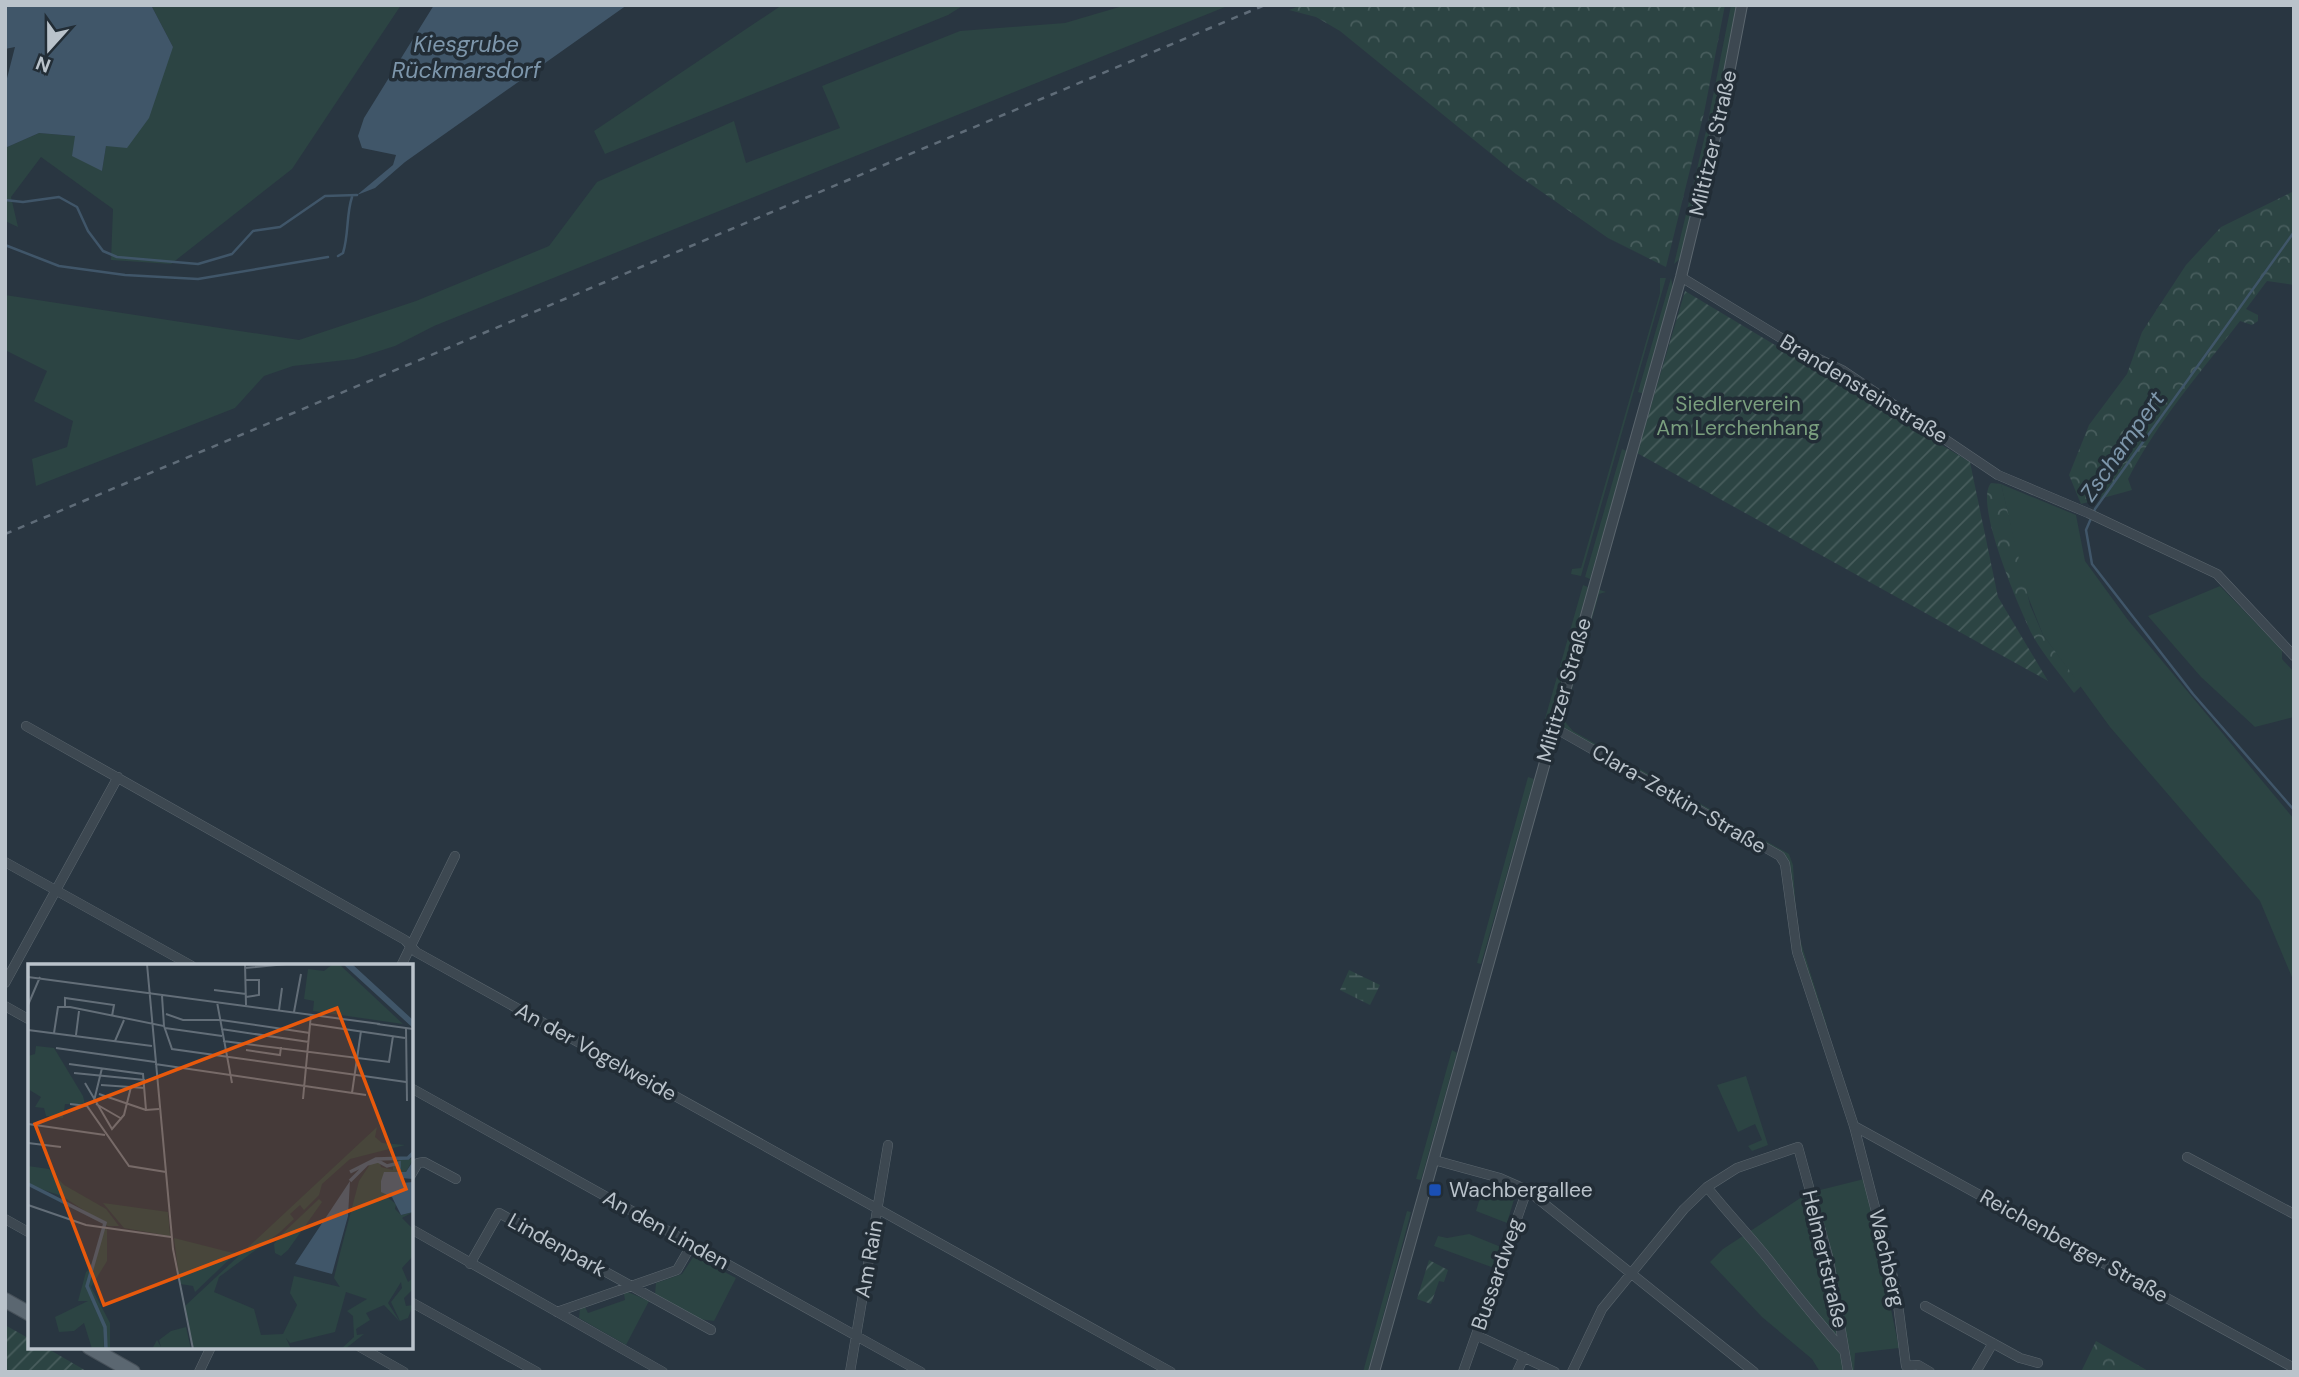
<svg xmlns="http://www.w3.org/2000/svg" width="2299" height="1377" font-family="'DM Sans',sans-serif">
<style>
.grass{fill:#2c4443}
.forest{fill:url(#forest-crowns)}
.wetland{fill:url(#wetland-marsh)}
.garden{fill:url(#garden-furrows)}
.water{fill:#405669}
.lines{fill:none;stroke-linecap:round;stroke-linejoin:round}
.stream{stroke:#405669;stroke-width:2.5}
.minor-casing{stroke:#5b666e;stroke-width:10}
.tertiary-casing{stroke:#5b666e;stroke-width:12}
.primary-casing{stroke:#47515a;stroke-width:16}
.minor{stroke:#3d4851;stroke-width:9}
.tertiary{stroke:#3d4851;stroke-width:10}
.primary{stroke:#5b6771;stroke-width:14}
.rail{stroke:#5f6c78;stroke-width:2.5;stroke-dasharray:7 7;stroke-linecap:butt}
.transit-dot{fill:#1a4fb4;stroke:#222d36;stroke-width:2.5}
.labels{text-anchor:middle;stroke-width:7;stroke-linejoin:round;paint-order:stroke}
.street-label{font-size:21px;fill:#bac3cb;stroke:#222d36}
.park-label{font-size:21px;fill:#7a9f7e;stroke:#222d36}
.poi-label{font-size:21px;fill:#bac3cb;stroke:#222d36;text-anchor:start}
.water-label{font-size:23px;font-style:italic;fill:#7d96ab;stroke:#222d36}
.inset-river{fill:none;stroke:#405669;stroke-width:3.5}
.inset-road{fill:none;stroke:#636e78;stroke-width:2}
.view{fill:#e8590c;fill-opacity:0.15;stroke:#e8590c;stroke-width:3.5}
.inset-edge{fill:none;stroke:#bac3cb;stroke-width:3.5}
</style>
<defs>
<pattern id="forest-crowns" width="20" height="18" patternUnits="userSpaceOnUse" patternTransform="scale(1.75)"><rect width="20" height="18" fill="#2c4443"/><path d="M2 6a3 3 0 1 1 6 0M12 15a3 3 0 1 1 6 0" fill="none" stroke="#485d5d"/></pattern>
<pattern id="wetland-marsh" width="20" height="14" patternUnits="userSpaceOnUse" patternTransform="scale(1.75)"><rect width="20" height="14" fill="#2c4443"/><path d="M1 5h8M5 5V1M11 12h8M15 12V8" fill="none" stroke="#485d5d"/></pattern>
<pattern id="garden-furrows" width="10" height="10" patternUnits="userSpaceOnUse" patternTransform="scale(1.75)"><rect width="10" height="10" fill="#2c4443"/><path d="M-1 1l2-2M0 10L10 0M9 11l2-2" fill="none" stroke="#485d5d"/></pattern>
</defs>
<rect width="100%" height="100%" fill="#293641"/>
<path class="grass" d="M 151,5 L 401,5 L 292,169 L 171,264 L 111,260 L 113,209 L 41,157 L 11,197 L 18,227 L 5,221 L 5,148 L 39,133 L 75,136 L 102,171 L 106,146 L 173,47 Z
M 782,5 L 964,5 L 948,15 L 605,154 L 594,131 Z
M 1126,5 L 1230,5 L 434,326 L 395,346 L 354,359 L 293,366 L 264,376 L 235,408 L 36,486 L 32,459 L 67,447 L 73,421 L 34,401 L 47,371 L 5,350 L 5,295 L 299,340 L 416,301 L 549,246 L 597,182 L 734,121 L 746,163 L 840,128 L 822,86 L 960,31 L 1065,23 Z
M 1731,5 L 1737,5 L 1718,104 L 1681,258 L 1674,264 L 1706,131 Z
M 1660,278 L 1666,278 L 1581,576 L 1571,574 L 1572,569 L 1581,568 L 1660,293 Z
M 1671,278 L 1673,287 L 1644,394 L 1638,392 Z
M 1622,449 L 1627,451 L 1590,579 L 1585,577 Z
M 2001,484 L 2076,515 L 2085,561 L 2128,620 L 2294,819 L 2294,982 L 2260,901 L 2110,727 L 2043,635 L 2025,589 Z
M 1583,585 L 1588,587 L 1550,722 L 1545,719 Z
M 2220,586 L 2282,650 L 2282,659 L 2294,672 L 2294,717 L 2255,727 L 2201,677 L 2148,616 Z
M 1597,589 L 1606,592 L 1599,594 L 1566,710 L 1566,723 L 1573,731 L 1789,854 L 1793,865 L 1797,930 L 1827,1026 L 1823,1024 L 1805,973 L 1793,915 L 1789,864 L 1562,727 L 1560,723 Z
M 1528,777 L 1534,779 L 1481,964 L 1477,963 Z
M 1452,1050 L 1457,1053 L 1421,1180 L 1416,1179 Z
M 1746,1076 L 1768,1145 L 1752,1151 L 1748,1146 L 1762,1140 L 1755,1124 L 1738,1132 L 1717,1085 Z
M 1864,1179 L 1899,1348 L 1855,1353 L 1854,1372 L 1820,1372 L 1812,1359 L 1762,1317 L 1710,1262 L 1723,1249 L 1808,1193 Z
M 1484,1185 L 1515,1196 L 1507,1223 L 1476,1211 Z
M 1407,1211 L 1411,1212 L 1368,1372 L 1363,1372 Z
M 1469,1234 L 1501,1247 L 1494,1268 L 1434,1246 L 1438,1236 L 1447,1238 Z
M 694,1256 L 736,1278 L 714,1321 L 698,1319 L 655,1294 L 656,1283 L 682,1274 Z
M 628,1292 L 649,1301 L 626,1345 L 579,1318 L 580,1309 L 585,1307 L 588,1313 L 625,1300 L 624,1294 Z"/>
<path class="forest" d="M 1302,5 L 1725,5 L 1704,113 L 1666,267 L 1608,238 L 1516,174 L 1340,31 L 1316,17 L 1289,10 Z
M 2294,191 L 2294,285 L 2267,281 L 2246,309 L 2258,315 L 2258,321 L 2252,325 L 2240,321 C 2201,372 2157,422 2128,479 L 2132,490 L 2081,504 L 2069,475 L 2089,425 L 2127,374 L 2142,332 L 2186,265 L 2221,227 Z
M 1991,483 L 2001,484 L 2030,605 L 2043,635 L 2081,686 L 2074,693 C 2061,675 2044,656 2033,636 C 2021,612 1973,503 1991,483 Z
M 2096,1341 L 2150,1372 L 2081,1372 Z"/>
<path class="wetland" d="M 1349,970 L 1380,985 L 1370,1005 L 1340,990 Z"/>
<path class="garden" d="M 1685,291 L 1970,462 L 1998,597 L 2048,681 L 1637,453 Z
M 1429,1260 L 1448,1270 L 1444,1282 L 1439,1281 L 1431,1304 L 1417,1299 Z
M 5,1325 L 30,1339 L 30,1347 L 45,1347 L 88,1372 L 5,1372 Z"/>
<path class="water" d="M 5,5 L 151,5 L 173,47 L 149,118 L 127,148 L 106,146 L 102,171 L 72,156 L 75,136 L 39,133 L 5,148 L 5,86 L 15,47 L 5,49 Z
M 434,5 L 627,5 L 405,162 L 375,188 L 357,195 L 393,165 L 396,155 L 362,148 L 358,136 L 364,118 Z"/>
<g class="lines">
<path class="stream" d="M 5,200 L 23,202 L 59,197 L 77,207 L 88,231 L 103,251 L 117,257 L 198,264 L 232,254 L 253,231 L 280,227 L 325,196 L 357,195
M 2294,232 L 2095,509 L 2086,530 L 2092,564 L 2193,694 L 2294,810
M 5,245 L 59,266 L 125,275 L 198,279 L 328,257
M 338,256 L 343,253 C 349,234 346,215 352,197"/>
<g class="minor-casing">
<path id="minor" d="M 1681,277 L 1804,352 L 1842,370 L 1998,475 L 2088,513 L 2217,574 L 2294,656
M 26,726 L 405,940 L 416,952 L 1171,1372
M 1553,727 L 1780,856 L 1785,864 L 1797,952 L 1854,1126 L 1896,1289 L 1906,1366 L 1918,1365 L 1930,1372
M 5,862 L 192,966
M 401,966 L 455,856
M 5,983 L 118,777
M 5,1006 L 30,1020
M 411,1088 L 921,1372
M 1854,1126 L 2294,1368
M 2187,1157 L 2294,1214
M 1434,1160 L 1500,1178 L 1527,1190 L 1463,1372
M 411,1175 L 418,1163 L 424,1162 L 456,1179
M 1707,1187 C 1729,1215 1755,1241 1776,1269 C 1798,1297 1820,1324 1844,1351
M 1527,1190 L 1754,1372
M 5,1219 L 30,1233
M 411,1229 L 663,1372
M 470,1264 L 499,1213 L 711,1330
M 411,1302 L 537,1372
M 1925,1306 L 2020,1358 L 2038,1363
M 557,1312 L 677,1270 L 692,1244
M 1476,1335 L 1555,1372
M 360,1347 L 404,1372
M 199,1372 L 211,1347
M 850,1372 L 888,1145
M 1517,1372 L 1524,1357
M 1572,1372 L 1602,1309 L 1684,1209 L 1707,1187 L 1737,1168 L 1798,1147 L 1829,1260 L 1848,1372
M 1976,1372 L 1993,1343"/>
</g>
<g class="tertiary-casing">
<path id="tertiary" d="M 1374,1372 L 1681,277 L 1723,104 L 1742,5"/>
</g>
<g class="primary-casing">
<path id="primary" d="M 5,1300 L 30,1314
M 89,1347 L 133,1372"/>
</g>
<use href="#minor" class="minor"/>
<use href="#tertiary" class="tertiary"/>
<use href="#primary" class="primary"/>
<path class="rail" d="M 5,534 L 1265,5"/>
</g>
<rect class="transit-dot" x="1428" y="1183" width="14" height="14" rx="3.5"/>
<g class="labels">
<g class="street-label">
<text transform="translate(1713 143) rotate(-77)" y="7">Miltitzer Straße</text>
<text transform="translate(1864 389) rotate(31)" y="7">Brandensteinstraße</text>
<text transform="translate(1564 690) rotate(-74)" y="7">Miltitzer Straße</text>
<text transform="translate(1679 799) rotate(30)" y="7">Clara-Zetkin-Straße</text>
<text transform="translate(596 1052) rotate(29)" y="7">An der Vogelweide</text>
<text transform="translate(666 1230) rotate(29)" y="7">An den Linden</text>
<text transform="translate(557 1245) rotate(29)" y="7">Lindenpark</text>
<text transform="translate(2074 1246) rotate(29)" y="7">Reichenberger Straße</text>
<text transform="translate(1887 1258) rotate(77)" y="7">Wachberg</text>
<text transform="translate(869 1259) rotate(-80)" y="7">Am Rain</text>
<text transform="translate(1825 1259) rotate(77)" y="7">Helmertstraße</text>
<text transform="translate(1497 1274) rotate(-71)" y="7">Bussardweg</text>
</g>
<g class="park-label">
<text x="1738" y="411">Siedlerverein<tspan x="1738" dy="24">Am Lerchenhang</tspan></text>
</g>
<g class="poi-label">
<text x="1449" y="1197">Wachbergallee</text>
</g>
<g class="water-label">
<text x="466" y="52">Kiesgrube<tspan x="466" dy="26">Rückmarsdorf</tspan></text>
<text transform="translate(2122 446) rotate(-55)" y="8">Zschampert</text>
</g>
</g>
<g transform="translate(28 964)">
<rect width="385" height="385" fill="#293641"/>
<path d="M 349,163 L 347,173 L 354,179 L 377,181 L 322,195 L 294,220 L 291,231 L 276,246 L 272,241 L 262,250 L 266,255 L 251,269 L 191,313 L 186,328 L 226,345 L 233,371 L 255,370 L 269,341 L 262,329 L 266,312 L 312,323 L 306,314 L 312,289 L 331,217 L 343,199 L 351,196 L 353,203 L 365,206 L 365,196 L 385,195 L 378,208 L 356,208 L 359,233 L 368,240 L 367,245 L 373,251 L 385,248 L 374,254 L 385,265 L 385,292 L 374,304 L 380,318 L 385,314 L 385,325 L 376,334 L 378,342 L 385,341 L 380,354 L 372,357 L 363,338 L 374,324 L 373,318 L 360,339 L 372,358 L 356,341 L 338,349 L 342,356 L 328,365 L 329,371 L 336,370 L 317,385 L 313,385 L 326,373 L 325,352 L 319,347 L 339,335 L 318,328 L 307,368 L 262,379 L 258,374 L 263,385 L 165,385 L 157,342 ZM 0,202 L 21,205 L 36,221 L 78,245 L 91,262 L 80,262 L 34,232 L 0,221 ZM 291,235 L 294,238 L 260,286 L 253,292 L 247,289 L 246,280 L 253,271 ZM 62,336 L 75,360 L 76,385 L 64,385 L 56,359 L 46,367 L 31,368 L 27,353 Z" fill="#2c4443"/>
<path d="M 8,82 L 26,84 L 55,132 L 57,140 L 37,140 L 35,154 L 18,152 L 16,144 L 7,143 L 13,133 L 0,125 L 0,92 L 7,90 ZM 79,264 L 79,297 L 63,323 L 82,359 L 82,385 L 76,385 L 75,360 L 62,337 L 50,337 L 58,308 L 66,302 L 73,268 ZM 146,274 L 201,288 L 208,289 L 167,328 L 165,322 L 152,320 Z" fill="#2c4443"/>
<path d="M 305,0 L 311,0 L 375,60 L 285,47 L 286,37 L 276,35 L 280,5 L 296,7 ZM 75,239 L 140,248 L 142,272 L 96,264 ZM 158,363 L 163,385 L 124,385 L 129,376 L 133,383 L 131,376 L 143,367 Z" fill="#2c4443"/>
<path d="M 315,0 L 324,0 L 385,56 L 385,64 ZM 385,197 L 385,215 L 373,214 L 374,219 L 385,218 L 385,248 L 373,251 L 364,233 L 353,228 L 353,217 L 356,208 L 378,208 ZM 322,217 L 320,252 L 304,310 L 267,300 Z" fill="#405669"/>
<path class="inset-river" d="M 322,208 L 348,195 L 380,194 L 385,189M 322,217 L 339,200 L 350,197 L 359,202 L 371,199 L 371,206M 0,220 L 77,259 L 59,322 L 77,363 L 78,385"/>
<path class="inset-road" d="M 119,0 L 145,285 L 165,385M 217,0 L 218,41M 217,4 L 258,0M 0,13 L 352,60M 217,16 L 231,16 L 231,31 L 218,33M 186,26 L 218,30M 134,32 L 136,62M 189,38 L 204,119M 0,41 L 12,13M 37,42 L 37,34 L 86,41 L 84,52M 251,46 L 254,24M 266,48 L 273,10M 138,50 L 155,56 L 193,56 L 282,69M 282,60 L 377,74M 349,60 L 385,65M 137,64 L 194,72M 378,64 L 379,137M 193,65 L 281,78M 0,66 L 124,82M 26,69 L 30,43 L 42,43 L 136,62 L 144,85 L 378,118M 48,71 L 51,47M 87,77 L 96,56M 195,77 L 361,98 L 365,72M 28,84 L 127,98M 218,86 L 252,91 L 253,83M 41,100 L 115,110 L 118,146 L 131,145M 127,100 L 338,131M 46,109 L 117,116M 57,119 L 84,165 L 96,151 L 103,123M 73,121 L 117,124M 324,129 L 333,67M 71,130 L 118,146M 275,135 L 283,50M 66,137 L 74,104M 42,140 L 59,142 L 101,202 L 138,208M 68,140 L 94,155M 0,160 L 77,171M 0,179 L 33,183M 0,241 L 58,261 L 143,273"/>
<path class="view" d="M 309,44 L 378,225 L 76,341 L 7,160 Z"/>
<rect width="385" height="385" class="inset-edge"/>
</g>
<rect width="2299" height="1377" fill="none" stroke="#bac3cb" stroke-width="14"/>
<g transform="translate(49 49) rotate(201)" stroke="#222d36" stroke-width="5" paint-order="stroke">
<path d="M0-5L12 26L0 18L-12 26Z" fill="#bac3cb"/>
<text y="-10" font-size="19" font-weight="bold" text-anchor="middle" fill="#bac3cb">N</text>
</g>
</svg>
